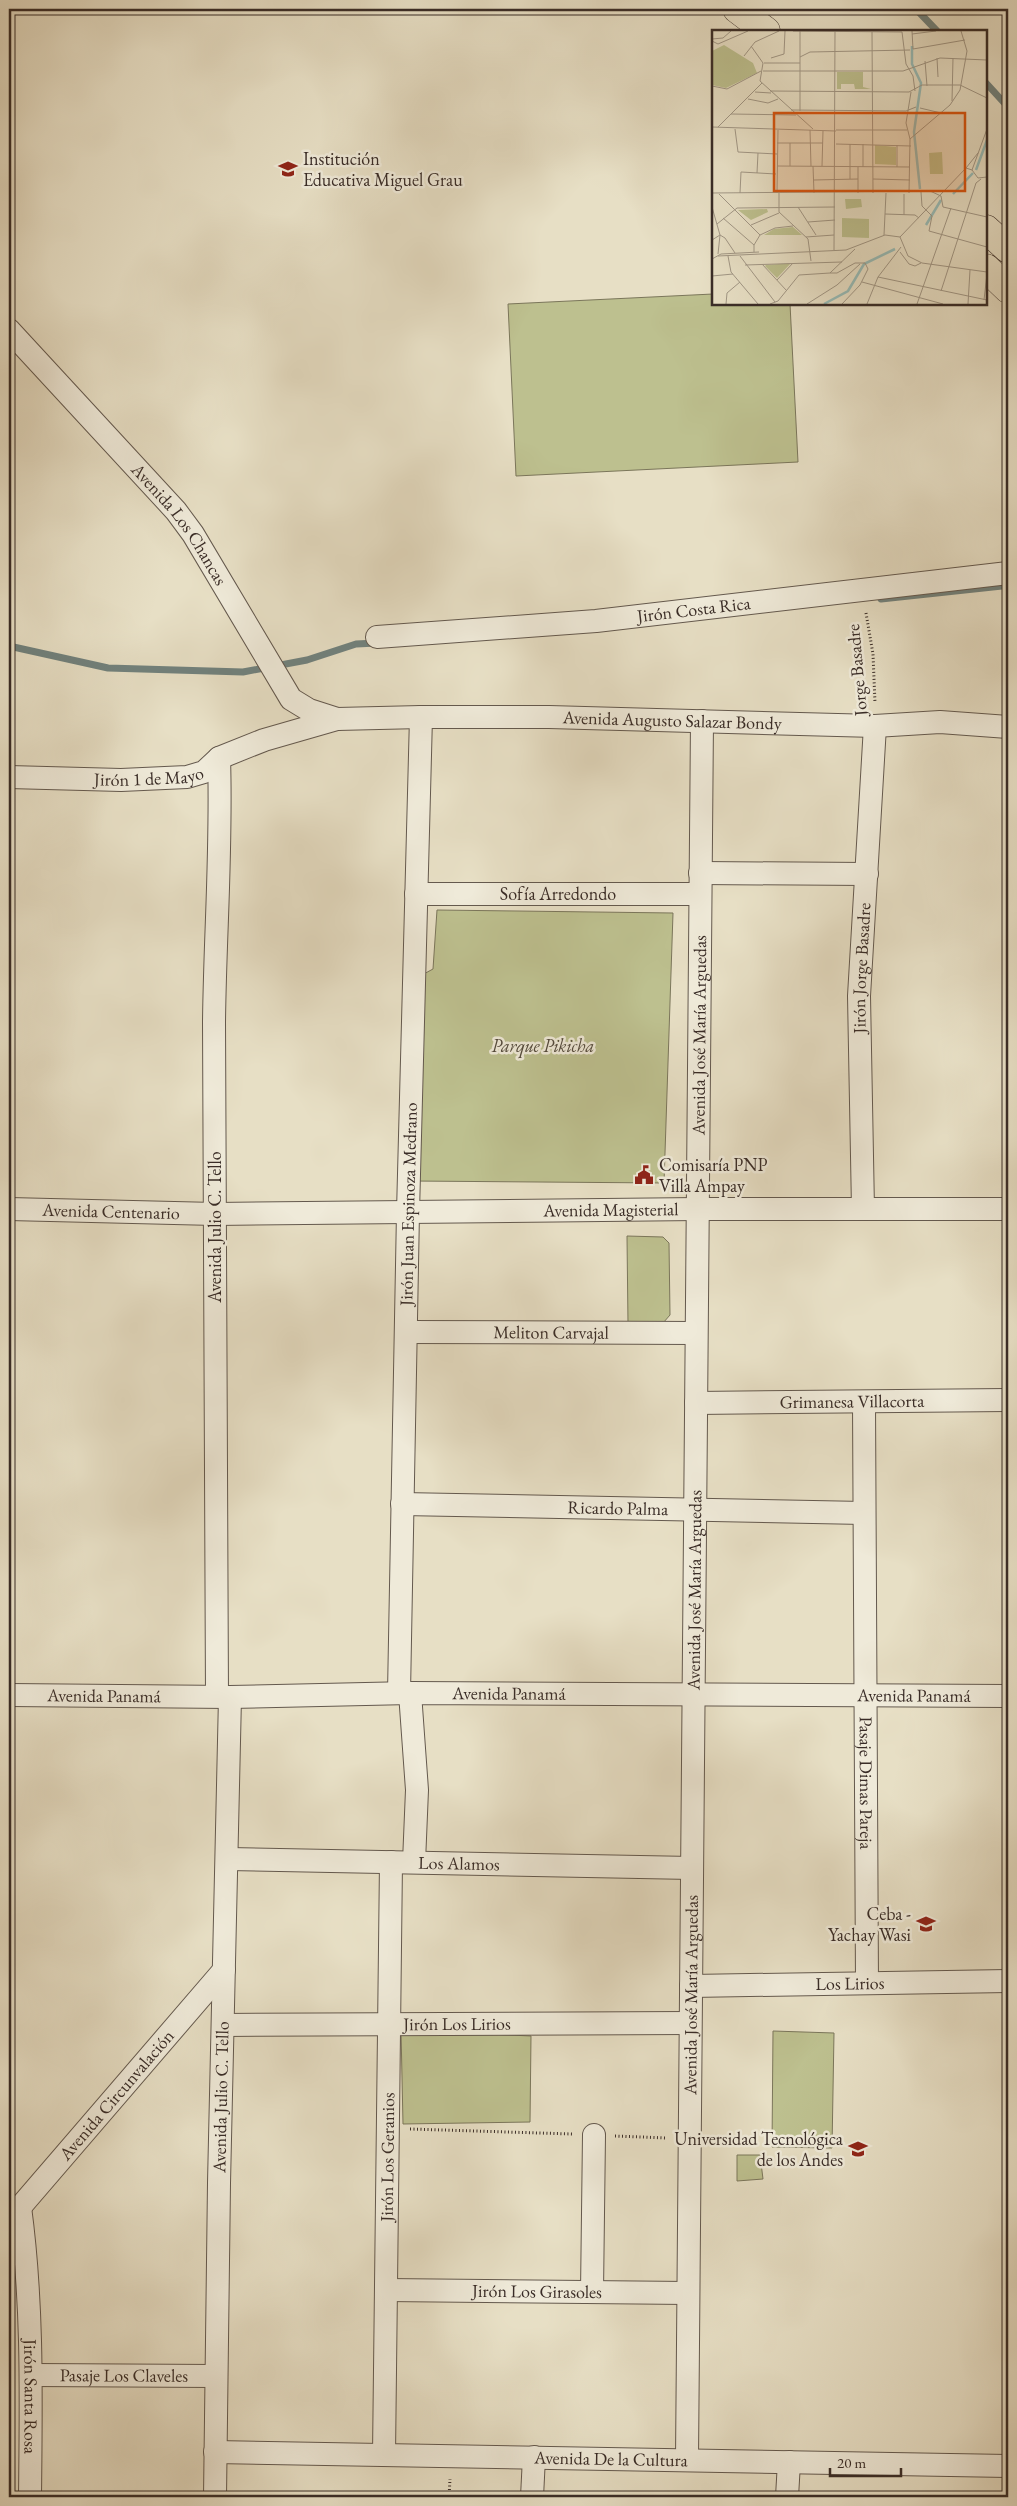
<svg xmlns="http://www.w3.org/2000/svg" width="1017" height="2506" font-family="'EB Garamond',serif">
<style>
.green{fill:#bdc08f;stroke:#7b765b}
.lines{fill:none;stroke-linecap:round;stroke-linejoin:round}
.stream{stroke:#71827e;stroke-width:7}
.minor-casing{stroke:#64594e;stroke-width:24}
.highway-casing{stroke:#392c27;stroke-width:29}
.path{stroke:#392c27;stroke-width:3;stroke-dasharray:1 2.5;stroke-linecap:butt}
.minor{stroke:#efead9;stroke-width:22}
.highway{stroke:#e7dfc5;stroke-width:28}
.labels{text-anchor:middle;stroke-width:5;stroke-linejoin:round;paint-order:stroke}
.poi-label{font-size:18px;fill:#392c27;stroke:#efead9;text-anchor:start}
.street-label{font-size:18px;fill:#392c27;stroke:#efead9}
.park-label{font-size:18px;font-style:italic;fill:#534a3c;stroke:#efead9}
.inset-river{fill:none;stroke:#97bcb8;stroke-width:2.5}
.inset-road{fill:none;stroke:#a19786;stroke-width:1}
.view{fill:#d6540f;fill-opacity:0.15;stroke:#d6540f;stroke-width:2.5}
.inset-edge{fill:none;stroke:#392c27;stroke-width:2.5}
</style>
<rect width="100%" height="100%" fill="#e7dfc5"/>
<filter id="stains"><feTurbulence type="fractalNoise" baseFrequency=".004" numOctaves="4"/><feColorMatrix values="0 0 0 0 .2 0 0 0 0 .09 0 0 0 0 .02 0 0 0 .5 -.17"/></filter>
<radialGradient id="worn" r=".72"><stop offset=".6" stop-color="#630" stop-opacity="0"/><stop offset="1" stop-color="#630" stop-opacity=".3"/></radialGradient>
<path class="green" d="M 713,294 L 713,304 L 790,304 L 798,462 L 516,476 L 508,304 Z
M 437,910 L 673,913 L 664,1183 L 411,1181 L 420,976 L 433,969 Z
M 627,1236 L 663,1237 L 669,1243 L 670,1315 L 663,1323 L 628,1324 Z
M 401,2030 L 531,2036 L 530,2122 L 403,2124 Z
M 773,2031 L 834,2033 L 832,2148 L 772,2147 Z
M 737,2155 L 760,2155 L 763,2179 L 737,2181 Z"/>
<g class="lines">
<path class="stream" d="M 916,9 L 937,31
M 986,83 L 1008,107
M 881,599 L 1002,586
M 9,646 L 108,668 L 243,672 L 307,660 L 356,644 L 377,643"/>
<g class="minor-casing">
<g id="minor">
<path id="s1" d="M 9,330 L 176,511 L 193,534 L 291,699 L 309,710 L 337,719"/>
<path id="s2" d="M 377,637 L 596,621 L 1008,573"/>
<path id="s3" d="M 9,777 L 121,780 L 187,777 L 204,772 L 219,758 L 264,740 L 337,719 L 421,717 L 549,717 L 875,726 L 940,722 L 1008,727"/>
<path d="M 700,873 L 867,874"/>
<path id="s4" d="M 416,894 L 700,894"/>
<path id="s5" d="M 9,1209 L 215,1214 L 698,1209 L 1008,1209"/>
<path id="s6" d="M 863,1209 L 859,996 L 875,726"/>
<path id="s7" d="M 406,1332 L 696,1333"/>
<path id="s8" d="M 696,1403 L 1008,1400"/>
<path id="s9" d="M 864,1403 L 867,1983"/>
<path id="s10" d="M 402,1504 L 864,1513"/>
<path id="s11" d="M 399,1693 L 408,1212 L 421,717"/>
<path d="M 410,1693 L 417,1790 L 414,1862"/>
<path id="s12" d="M 9,1695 L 230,1697 L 410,1693 L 1008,1696"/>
<path d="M 217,1696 C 217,1472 213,1247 214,1022 C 215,934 222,846 219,758"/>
<path id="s13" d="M 228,1859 L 692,1868"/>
<path id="s14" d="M 691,1986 L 1008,1981"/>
<path id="s15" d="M 223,2025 L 690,2023"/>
<path id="s16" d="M 20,2207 C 33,2303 31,2400 30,2497"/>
<path id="s17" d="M 9,2220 L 224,1970"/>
<path id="s18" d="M 386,2290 L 688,2293"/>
<path d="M 592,2292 L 594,2135"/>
<path id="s19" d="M 32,2375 L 216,2376"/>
<path id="s20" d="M 215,2452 L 1008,2466"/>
<path id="s21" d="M 384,2455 L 391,1862"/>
<path id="s22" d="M 687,2459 L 702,721"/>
<path id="s23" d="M 215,2497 L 219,2183 L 230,1697"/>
<path d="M 532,2497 L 534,2457"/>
<path d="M 787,2497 L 789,2462"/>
</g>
</g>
<g class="highway-casing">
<path id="highway" d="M 737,9 L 766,31
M 986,229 L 1008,249
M 986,268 L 1008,289"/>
</g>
<path class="path" d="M 866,613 L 873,654 L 875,703
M 410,2129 L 572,2134
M 615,2136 L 667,2138
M 449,2497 L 450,2479"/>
<use href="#minor" class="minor"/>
<use href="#highway" class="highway"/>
</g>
<defs>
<g id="school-bare" transform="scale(1.5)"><path d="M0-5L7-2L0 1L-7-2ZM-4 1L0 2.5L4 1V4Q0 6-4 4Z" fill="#8f2418" stroke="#efead9" stroke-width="2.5" paint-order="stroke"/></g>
<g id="civic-bare" transform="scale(1.5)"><path d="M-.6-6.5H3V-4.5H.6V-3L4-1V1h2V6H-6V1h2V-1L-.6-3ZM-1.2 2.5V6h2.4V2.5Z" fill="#8f2418" stroke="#efead9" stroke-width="2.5" paint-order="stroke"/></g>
<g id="university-bare" transform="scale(1.5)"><path d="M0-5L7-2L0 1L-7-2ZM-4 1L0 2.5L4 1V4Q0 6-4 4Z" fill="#8f2418" stroke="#efead9" stroke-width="2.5" paint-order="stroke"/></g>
</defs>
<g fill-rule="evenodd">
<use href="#school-bare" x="288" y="169"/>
<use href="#civic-bare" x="644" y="1175"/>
<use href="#school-bare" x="926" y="1924"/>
<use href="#university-bare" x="858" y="2149"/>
</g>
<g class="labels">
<g class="poi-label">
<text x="303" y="165">Institución<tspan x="303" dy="21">Educativa Miguel Grau</tspan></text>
<text x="659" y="1171">Comisaría PNP<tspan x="659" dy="21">Villa Ampay</tspan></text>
<text x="911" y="1920" text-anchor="end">Ceba -<tspan x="911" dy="21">Yachay Wasi</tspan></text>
<text x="843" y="2145" text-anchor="end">Universidad Tecnológica<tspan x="843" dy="21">de los Andes</tspan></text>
</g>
<g class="street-label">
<text dy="6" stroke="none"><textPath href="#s1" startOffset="259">Avenida Los Chancas</textPath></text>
<text dy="6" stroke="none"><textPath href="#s2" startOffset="318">Jirón Costa Rica</textPath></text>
<text transform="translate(857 670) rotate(-95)" y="6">Jorge Basadre</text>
<text dy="6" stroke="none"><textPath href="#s3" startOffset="676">Avenida Augusto Salazar Bondy</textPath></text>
<text dy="6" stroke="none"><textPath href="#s3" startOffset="140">Jirón 1 de Mayo</textPath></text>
<text dy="6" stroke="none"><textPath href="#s4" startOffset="142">Sofía Arredondo</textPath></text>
<text dy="6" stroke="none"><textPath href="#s6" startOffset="241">Jirón Jorge Basadre</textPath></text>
<text dy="6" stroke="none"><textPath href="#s22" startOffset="1424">Avenida José María Arguedas</textPath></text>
<text dy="6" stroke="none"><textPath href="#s11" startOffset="489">Jirón Juan Espinoza Medrano</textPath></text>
<text dy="6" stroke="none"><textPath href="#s5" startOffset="602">Avenida Magisterial</textPath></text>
<text dy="6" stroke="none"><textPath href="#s5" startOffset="102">Avenida Centenario</textPath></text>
<text transform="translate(215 1227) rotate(-90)" y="6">Avenida Julio C. Tello</text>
<text dy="6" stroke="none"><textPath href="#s7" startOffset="145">Meliton Carvajal</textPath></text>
<text dy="6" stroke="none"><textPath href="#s8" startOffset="156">Grimanesa Villacorta</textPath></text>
<text dy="6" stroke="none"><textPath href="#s10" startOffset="216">Ricardo Palma</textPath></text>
<text dy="6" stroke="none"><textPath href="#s22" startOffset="869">Avenida José María Arguedas</textPath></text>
<text dy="6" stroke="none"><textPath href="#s12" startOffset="500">Avenida Panamá</textPath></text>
<text dy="6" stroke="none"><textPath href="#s12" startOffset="905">Avenida Panamá</textPath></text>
<text dy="6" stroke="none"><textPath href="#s12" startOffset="95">Avenida Panamá</textPath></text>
<text dy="6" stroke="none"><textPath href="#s9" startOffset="380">Pasaje Dimas Pareja</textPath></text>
<text dy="6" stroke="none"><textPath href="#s13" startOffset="231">Los Alamos</textPath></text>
<text dy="6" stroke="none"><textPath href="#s14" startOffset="159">Los Lirios</textPath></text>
<text dy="6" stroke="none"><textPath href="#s22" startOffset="464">Avenida José María Arguedas</textPath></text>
<text dy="6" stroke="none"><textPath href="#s15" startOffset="234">Jirón Los Lirios</textPath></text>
<text dy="6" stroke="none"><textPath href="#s17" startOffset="165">Avenida Circunvalación</textPath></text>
<text dy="6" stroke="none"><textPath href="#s23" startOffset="400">Avenida Julio C. Tello</textPath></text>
<text dy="6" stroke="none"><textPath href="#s21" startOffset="298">Jirón Los Geranios</textPath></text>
<text dy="6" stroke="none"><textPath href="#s18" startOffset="151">Jirón Los Girasoles</textPath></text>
<text dy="6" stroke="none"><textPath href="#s19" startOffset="92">Pasaje Los Claveles</textPath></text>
<text dy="6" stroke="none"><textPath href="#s16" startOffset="190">Jirón Santa Rosa</textPath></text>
<text dy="6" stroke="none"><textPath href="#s20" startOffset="396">Avenida De la Cultura</textPath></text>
</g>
<g class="park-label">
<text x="543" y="1052">Parque Pikicha</text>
</g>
</g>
<g transform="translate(712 30)">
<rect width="275" height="275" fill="#e7dfc5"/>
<path d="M 12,15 L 41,33 L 45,43 L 14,58 L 0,55 L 0,21 ZM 125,42 L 151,42 L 151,57 L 159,59 L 143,59 L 142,54 L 129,54 L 129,59 L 125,59 ZM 163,115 L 184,117 L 184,135 L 163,134 ZM 230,122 L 231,144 L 218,144 L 217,123 ZM 133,169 L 149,169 L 150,177 L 134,179 ZM 55,179 L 56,182 L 39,190 L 26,180 ZM 130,188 L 157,189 L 157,208 L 130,207 ZM 81,197 L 90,205 L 52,205 L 62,199 ZM 79,233 L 65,248 L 53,236 L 54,235 Z" fill="#bdc08f"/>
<path class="inset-river" d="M 200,16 L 200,34 L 209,53 L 202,102 L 208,159M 264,140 L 275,110M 241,164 L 261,143M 214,195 L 229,170M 112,274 L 136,261 L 152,234 L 183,219"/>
<path class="inset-road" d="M 81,1 L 190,2 L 194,34 L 201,46 L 203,61M 88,1 L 88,81M 200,1 L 201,19 L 253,10M 160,2 L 161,163M 200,4 L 224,1M 0,9 L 11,8 L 19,1M 0,11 L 6,14 L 36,1M 39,16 L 51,33 L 48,51 L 101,99M 32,26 L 43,12 L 67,1M 88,27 L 98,22 L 198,20M 59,28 L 72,24 L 73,1M 225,28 L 226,47M 213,31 L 215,56M 52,33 L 88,33M 51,41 L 191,41 L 228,28 L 275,30M 0,56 L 15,59 L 49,41M 58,61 L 197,62 L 210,55 L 248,55 L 275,68M 43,62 L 59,63M 36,69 L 56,73 L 66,69M 240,71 L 241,28M 208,78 L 229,83M 79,80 L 194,81 L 204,77M 19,84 L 84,85M 0,97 L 124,101M 6,97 L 50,53M 23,99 L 26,122 L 65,124M 98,100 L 99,136M 124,100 L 195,100M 198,109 L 238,75 L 248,60 L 255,21 L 249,1M 65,113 L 111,113M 124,114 L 199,116M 185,115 L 185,137M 65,136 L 198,137M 78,136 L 78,113M 101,136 L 102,163M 110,136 L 111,101M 146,137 L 146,163M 151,137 L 151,114M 254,138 L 266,123M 254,138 L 260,140 L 266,148 L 275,147M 260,140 L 275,99M 45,143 L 46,123M 138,149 L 138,114M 161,149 L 198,150M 102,150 L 146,149M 209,162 L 210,176 L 220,186 L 217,201 L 275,217M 0,163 L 218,161 L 229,166 L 231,177 L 275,187M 28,163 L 29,142 L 64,144M 65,163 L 66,100M 67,163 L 67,182 L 96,209 L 99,231M 197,163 L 198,109 L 194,93 L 199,62M 7,164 L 48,205M 0,177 L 8,205 L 6,224M 86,177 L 104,205M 173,184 L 203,185 L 207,188M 192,185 L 192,164M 11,188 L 42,215M 96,192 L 123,190M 5,194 L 25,178 L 123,177M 39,195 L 67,183M 172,205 L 174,163M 94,207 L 122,205M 188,207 L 196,226 L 210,233 L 275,242M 0,210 L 8,205 L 13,208 L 23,223M 122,220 L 123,1M 42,222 L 42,215 L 48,205 L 63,198 L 81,196M 188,222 L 197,234 L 203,236 L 209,233M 6,226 L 134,220 L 173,205 L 188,207 L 254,138M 16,226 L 19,242 L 46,274M 28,226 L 63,272M 0,229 L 9,224 L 47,222M 50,234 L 74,260M 33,235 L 130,232M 118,243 L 125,243 L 143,233 L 153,233 L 156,239 L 148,255 L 130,274M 0,246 L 21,244M 166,247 L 275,270M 65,250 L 81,233M 150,252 L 231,274M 229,261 L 264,153 L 269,149M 272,270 L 275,244M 14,274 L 15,263 L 28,252M 58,274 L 66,271 L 87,245 L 118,243 L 143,219M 95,274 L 125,255 L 148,234M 155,274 L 166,247 L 189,217M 205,274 L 239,178M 256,274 L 258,240"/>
<path class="view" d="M 62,83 L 253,83 L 253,161 L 62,161 Z"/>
<rect width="275" height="275" class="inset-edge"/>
</g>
<rect width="1017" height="2506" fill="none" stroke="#e7dfc5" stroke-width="30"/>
<rect x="10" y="10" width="997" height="2486" fill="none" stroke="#392c27" stroke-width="2.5"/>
<rect x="15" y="15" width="987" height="2476" fill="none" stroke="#392c27"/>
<path d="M830 2468v8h71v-8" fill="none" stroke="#392c27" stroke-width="2.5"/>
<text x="837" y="2468" font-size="15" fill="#392c27" stroke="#efead9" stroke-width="4" paint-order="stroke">20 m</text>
<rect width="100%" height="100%" filter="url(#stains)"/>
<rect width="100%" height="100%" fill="url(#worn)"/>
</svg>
